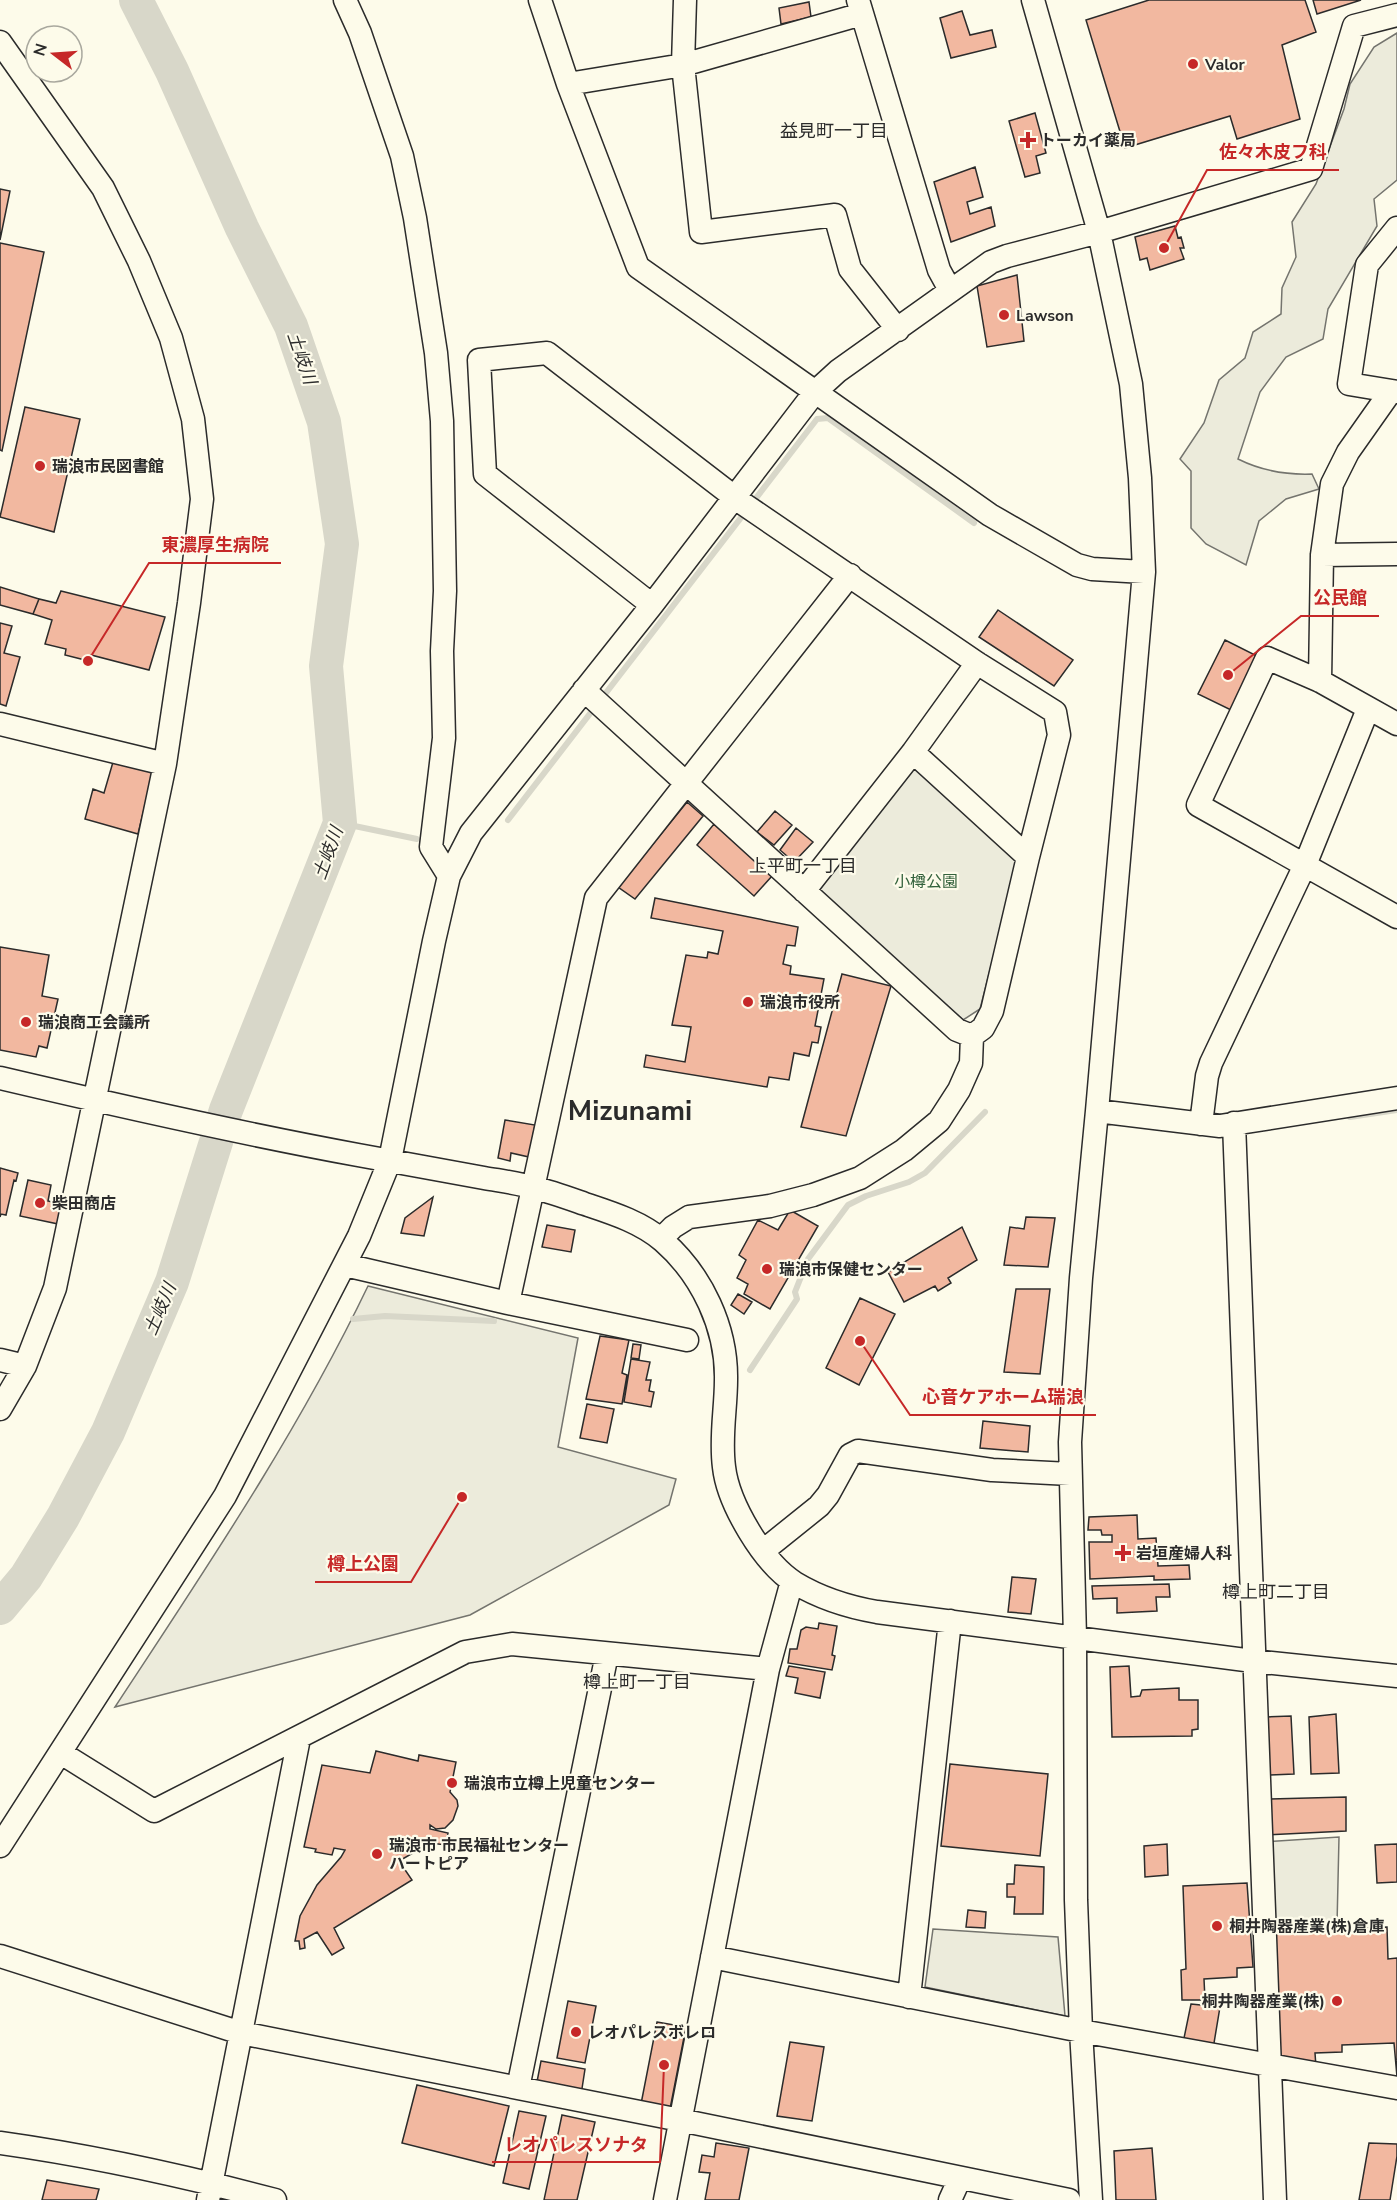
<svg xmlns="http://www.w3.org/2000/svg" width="1397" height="2200" font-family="'Nunito Sans','Noto Sans JP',sans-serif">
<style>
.green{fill:#ecebdb;stroke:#74746e;stroke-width:1.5}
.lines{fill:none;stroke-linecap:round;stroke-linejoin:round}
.stream{stroke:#d8d7c9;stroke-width:6}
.river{stroke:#d8d7c9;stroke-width:34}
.building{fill:#f2b8a0;stroke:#2b2b2b;stroke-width:1.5}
.minor-casing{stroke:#2b2b2b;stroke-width:25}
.minor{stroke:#fdfbea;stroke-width:22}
.poi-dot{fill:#c62828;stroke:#fdfbea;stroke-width:2}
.labels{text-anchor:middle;stroke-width:4.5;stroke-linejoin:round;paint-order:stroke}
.poi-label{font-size:16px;font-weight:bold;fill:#2b2b2b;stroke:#fdfbea;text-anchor:start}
.park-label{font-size:16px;fill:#34623c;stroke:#fdfbea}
.neighbourhood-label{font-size:18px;fill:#2b2b2b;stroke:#fdfbea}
.water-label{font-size:18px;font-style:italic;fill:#2b2b2b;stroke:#fdfbea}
.town-label{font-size:28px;font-weight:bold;fill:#2b2b2b;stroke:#fdfbea}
.leader{fill:none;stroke:#c62828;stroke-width:2}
.callout-dot{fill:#c62828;stroke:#fdfbea;stroke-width:2}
.callout-label{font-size:18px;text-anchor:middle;font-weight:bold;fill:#c62828;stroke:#fdfbea;stroke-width:4.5;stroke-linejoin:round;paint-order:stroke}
</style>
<rect width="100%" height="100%" fill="#fdfbea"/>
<path class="green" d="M 1397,33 L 1397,180 L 1374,199 L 1377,226 L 1328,309 L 1323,339 L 1286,357 L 1260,392 L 1238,459 C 1262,471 1286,475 1312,474 L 1319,489 L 1286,499 L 1259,521 L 1246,565 L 1206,544 L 1191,528 L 1191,471 L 1180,459 L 1204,423 L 1219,380 L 1245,358 L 1253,332 L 1281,314 L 1282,288 L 1296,257 L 1292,222 L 1316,184 L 1344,109 L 1350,84 L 1374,47 Z
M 914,764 L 1019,857 L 980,1009 L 963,1020 L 814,889 Z
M 368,1286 L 578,1338 L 558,1447 L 676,1479 L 669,1505 L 470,1615 L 115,1707 C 205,1570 297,1434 368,1286 Z
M 1339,1837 L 1337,1925 L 1264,1931 L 1261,1842 Z
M 933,1929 L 1058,1937 L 1065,2016 L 925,1987 Z"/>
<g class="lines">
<path class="stream" d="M 508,820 L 817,419 L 828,418 L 974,523
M 340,823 L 417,839
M 1350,1117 L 1397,1110
M 353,1319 L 385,1316 L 494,1321
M 750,1370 L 797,1299 L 795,1292 L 808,1259 L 848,1205 L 866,1196 L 909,1182 L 925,1173 L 985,1112"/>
<path class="river" d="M 0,1608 L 26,1577 L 63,1517 L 108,1432 L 172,1282 L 226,1110 L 340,823 L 326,666 L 342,544 L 324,422 L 291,326 L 242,228 L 172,71 L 136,0"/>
</g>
<path class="building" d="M 1149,0 L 1305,0 L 1316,32 L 1282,45 L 1300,119 L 1237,139 L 1230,116 L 1125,148 L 1086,20 Z
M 1313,0 L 1361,0 L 1317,14 Z
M 809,2 L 811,17 L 781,24 L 779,8 Z
M 962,11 L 970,35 L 992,30 L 996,47 L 951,58 L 940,18 Z
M 1035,113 L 1046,153 L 1036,156 L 1040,173 L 1025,177 L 1009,121 Z
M 975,167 L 983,197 L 967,202 L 970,214 L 991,207 L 995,226 L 951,242 L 934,182 Z
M 0,189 L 10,191 L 0,240 Z
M 1175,226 L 1178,238 L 1181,237 L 1184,248 L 1180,248 L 1184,259 L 1150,270 L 1147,258 L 1140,260 L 1135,237 Z
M 0,243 L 44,252 L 2,451 L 0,450 Z
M 1017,275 L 1024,341 L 987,347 L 977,286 Z
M 25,407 L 80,419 L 54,532 L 0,517 Z
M 0,587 L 39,599 L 33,614 L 0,605 Z
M 61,591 L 165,617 L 149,670 L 91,655 L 89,661 L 65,655 L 66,649 L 45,644 L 52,620 L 33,614 L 39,599 L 56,603 Z
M 998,610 L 1073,660 L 1054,686 L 979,637 Z
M 0,623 L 12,626 L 4,653 L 20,657 L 6,706 L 0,704 Z
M 1225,640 L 1259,657 L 1231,710 L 1198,694 Z
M 113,762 L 153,772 L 138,834 L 85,819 L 93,789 L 104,793 Z
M 687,802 L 703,816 L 635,899 L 618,887 Z
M 775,811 L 792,825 L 774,845 L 757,832 Z
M 714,824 L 772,876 L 754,896 L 697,845 Z
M 796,828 L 813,842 L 794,862 L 780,850 Z
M 655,898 L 798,927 L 795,946 L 787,945 L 783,964 L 791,966 L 790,974 L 824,979 L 815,1026 L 821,1027 L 818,1043 L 812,1042 L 809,1056 L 794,1053 L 789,1080 L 769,1077 L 767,1087 L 644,1067 L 646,1055 L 685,1062 L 691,1027 L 672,1025 L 686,955 L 707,958 L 708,952 L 718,954 L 723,931 L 651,918 Z
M 0,947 L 49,955 L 42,996 L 58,999 L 47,1048 L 39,1046 L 36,1057 L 0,1050 Z
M 842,974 L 891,986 L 846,1136 L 801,1127 Z
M 505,1120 L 535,1125 L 529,1157 L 511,1153 L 510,1161 L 498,1158 Z
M 0,1168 L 18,1173 L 16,1181 L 14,1180 L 6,1215 L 1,1214 L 0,1217 Z
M 28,1180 L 51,1185 L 48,1201 L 67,1206 L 63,1225 L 20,1216 Z
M 433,1197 L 424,1236 L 401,1233 L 405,1218 Z
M 790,1210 L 818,1226 L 770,1309 L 744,1294 L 748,1284 L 737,1278 L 746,1260 L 739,1255 L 758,1220 L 778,1230 Z
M 1026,1217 L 1055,1218 L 1048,1267 L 1004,1265 L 1010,1227 L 1024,1229 Z
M 547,1225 L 575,1230 L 571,1252 L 542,1247 Z
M 962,1227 L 977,1260 L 948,1278 L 951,1283 L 938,1291 L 935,1286 L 904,1302 L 888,1272 Z
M 1016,1289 L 1050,1289 L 1040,1374 L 1004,1372 Z
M 738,1294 L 752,1302 L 744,1314 L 731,1305 Z
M 860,1298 L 895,1314 L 859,1385 L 826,1368 Z
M 600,1336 L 629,1340 L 622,1373 L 627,1375 L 622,1404 L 586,1399 Z
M 633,1344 L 641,1345 L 639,1359 L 631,1358 Z
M 631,1359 L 650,1362 L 646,1380 L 651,1380 L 649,1391 L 654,1392 L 651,1407 L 624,1402 Z
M 587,1404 L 614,1409 L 607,1443 L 580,1438 Z
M 983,1421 L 1030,1426 L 1028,1452 L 980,1448 Z
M 1137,1515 L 1138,1539 L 1156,1538 L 1158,1566 L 1189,1565 L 1190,1579 L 1154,1580 L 1154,1576 L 1090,1579 L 1089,1542 L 1112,1542 L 1112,1535 L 1102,1535 L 1101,1530 L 1088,1530 L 1089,1517 Z
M 1012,1577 L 1036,1579 L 1031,1614 L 1008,1612 Z
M 1169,1584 L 1170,1597 L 1156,1597 L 1157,1611 L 1117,1613 L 1117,1598 L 1093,1599 L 1092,1586 Z
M 819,1623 L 837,1626 L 832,1655 L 835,1656 L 832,1670 L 788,1663 L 790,1649 L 797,1649 L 801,1630 L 806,1627 L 818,1629 Z
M 789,1666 L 825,1672 L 820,1698 L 795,1693 L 798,1678 L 786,1676 Z
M 1129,1666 L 1131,1697 L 1140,1696 L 1142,1690 L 1179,1688 L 1179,1700 L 1198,1700 L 1198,1729 L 1192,1730 L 1192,1736 L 1112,1737 L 1110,1667 Z
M 1336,1714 L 1339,1773 L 1311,1774 L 1309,1717 Z
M 1291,1716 L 1294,1774 L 1268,1775 L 1266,1717 Z
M 376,1751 L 418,1761 L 419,1755 L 456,1762 L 450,1792 L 457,1800 L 458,1806 L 453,1820 L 445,1828 L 436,1829 L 430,1825 L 430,1829 L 448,1833 L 446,1845 L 430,1843 L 399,1861 L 412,1880 L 334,1928 L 344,1948 L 332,1955 L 317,1932 L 304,1939 L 305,1948 L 300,1949 L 299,1941 L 295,1941 L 300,1916 L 317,1885 L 341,1857 L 345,1850 L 334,1848 L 332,1855 L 315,1852 L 316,1849 L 304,1847 L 322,1765 L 370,1773 Z
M 950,1764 L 1048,1774 L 1040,1856 L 941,1846 Z
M 1346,1797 L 1346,1831 L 1267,1835 L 1266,1799 Z
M 1167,1844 L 1168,1875 L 1145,1877 L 1144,1846 Z
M 1397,1844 L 1397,1882 L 1377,1883 L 1375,1845 Z
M 1015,1865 L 1044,1867 L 1043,1914 L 1014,1914 L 1015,1897 L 1007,1897 L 1007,1884 L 1014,1884 Z
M 1247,1883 L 1253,1967 L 1237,1968 L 1237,1977 L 1204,1979 L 1205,2000 L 1182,2000 L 1181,1970 L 1186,1969 L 1183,1886 Z
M 968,1910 L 986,1912 L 985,1928 L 966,1927 Z
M 1387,1927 L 1388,1959 L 1397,1958 L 1397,2077 L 1394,2043 L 1342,2045 L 1342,2052 L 1315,2053 L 1316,2067 L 1280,2066 L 1272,1932 Z
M 568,2001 L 596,2006 L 585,2063 L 557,2058 Z
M 1191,2004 L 1220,2007 L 1213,2049 L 1183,2043 Z
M 657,2022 L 686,2027 L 670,2109 L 641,2104 Z
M 790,2042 L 824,2047 L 812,2121 L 777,2116 Z
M 541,2061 L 585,2069 L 581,2095 L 536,2087 Z
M 417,2085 L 509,2106 L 494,2166 L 402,2143 Z
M 519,2111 L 546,2116 L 529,2189 L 503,2183 Z
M 562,2115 L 595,2122 L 577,2200 L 544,2200 Z
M 716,2143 L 749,2148 L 739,2200 L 705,2200 L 710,2173 L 699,2172 L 702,2155 L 714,2157 Z
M 1369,2143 L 1397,2144 L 1397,2156 L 1390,2200 L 1359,2200 Z
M 1152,2148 L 1156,2200 L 1116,2200 L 1114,2151 Z
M 47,2180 L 99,2189 L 96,2200 L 42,2200 Z"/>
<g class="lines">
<g class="minor-casing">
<path id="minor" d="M 345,0 L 360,33 L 402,156 L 415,218 L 436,353 L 442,421 L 445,591 L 442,651 L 444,738 L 431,847 L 449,876
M 540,0 L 568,84 L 638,267 L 990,515 L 1077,565 L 1092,569 L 1144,572
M 685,0 L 683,65 L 862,14
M 858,0 L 939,270 L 950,290
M 1033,0 L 1099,232 L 1131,384 L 1140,478 L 1144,572 L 1097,1111 L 1081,1278 L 1070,1442 L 1075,1637 L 1076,1900 L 1081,2031 L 1091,2200
M 0,42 L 103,188 L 139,261 L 171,338 L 193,419 L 202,499 L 189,603 L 165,764 L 55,1288 L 25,1366 L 0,1409
M 568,84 L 683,65 L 701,232 L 835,215 L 850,269 L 898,330
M 1397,228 L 1367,265 L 1349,384 L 1397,392
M 1322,555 L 1397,554
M 652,605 L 485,474 L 479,360 L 547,353 L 742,503 L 977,663 L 1055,712 L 1059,735 L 1028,857 L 992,1011 L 983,1028 L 972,1036
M 1320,681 L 1322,555 L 1332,484 L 1348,452 L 1391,391
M 584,690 L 957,1030 L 972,1036
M 0,724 L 165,764
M 1397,724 L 1320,681 L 1267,658 L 1198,805 L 1397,917
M 913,752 L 1028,857
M 804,891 L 913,752 L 977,663
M 0,1078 C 119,1106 238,1133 358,1155 C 400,1163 442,1170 484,1178 C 501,1181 519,1183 535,1188 C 552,1192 568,1198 585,1204 C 612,1213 641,1222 663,1241 C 702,1275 727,1328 726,1380 C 726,1409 720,1437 724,1467 C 728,1503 763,1563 795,1583 C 820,1598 848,1607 877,1612 L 1253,1661 L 1397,1676
M 1097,1111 L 1220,1126 L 1397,1098
M 1234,1123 L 1275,2200
M 1201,1124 L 1207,1076 L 1211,1063 L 1305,865 L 1368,709
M 661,1239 L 673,1227 L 689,1217 L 770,1206 L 813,1195 L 860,1178 L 904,1150 L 939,1121 L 959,1090 L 971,1063 L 972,1036
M 345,1265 L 508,1303 L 687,1340
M 508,1303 L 596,898 L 850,575
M 0,1360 L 25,1366
M 763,1551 L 819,1506 L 828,1495 L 850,1455 L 858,1451 L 992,1470 L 1070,1474
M 61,1753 L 154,1811 L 465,1652 L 512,1644 L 768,1669
M 0,1846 L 225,1496 L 359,1236 L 390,1160 L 434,941 L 449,876 L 471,833 L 652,605 L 815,392 L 838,371 L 991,262 L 1007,256 L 1099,232 L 1311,169 L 1354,26 L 1397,15
M 0,1956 L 241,2033 L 680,2120 L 1069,2200
M 712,1957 L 1081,2031 L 1397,2088
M 909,1997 L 950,1621
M 518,2088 L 607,1654
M 0,2143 C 93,2156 184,2176 275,2200
M 208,2200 L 299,1738
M 665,2200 L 768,1669 L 792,1581
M 950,2200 L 960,2178"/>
</g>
<use href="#minor" class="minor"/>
</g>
<g class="poi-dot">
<circle cx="1193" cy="64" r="6"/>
<path d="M1025 131h6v6h6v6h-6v6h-6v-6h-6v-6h6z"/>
<circle cx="1004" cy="315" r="6"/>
<circle cx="40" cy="466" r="6"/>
<circle cx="748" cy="1002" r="6"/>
<circle cx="26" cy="1022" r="6"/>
<circle cx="40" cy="1203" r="6"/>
<circle cx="767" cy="1269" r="6"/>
<path d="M1120 1544h6v6h6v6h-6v6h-6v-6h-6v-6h6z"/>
<circle cx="452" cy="1783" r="6"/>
<circle cx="377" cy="1854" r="6"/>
<circle cx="1217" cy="1926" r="6"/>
<circle cx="1337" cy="2001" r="6"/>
<circle cx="576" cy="2032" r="6"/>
</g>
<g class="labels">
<g class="poi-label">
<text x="1205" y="70">Valor</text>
<text x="1040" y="146">トーカイ薬局</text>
<text x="1016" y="321">Lawson</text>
<text x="52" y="472">瑞浪市民図書館</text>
<text x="760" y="1008">瑞浪市役所</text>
<text x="38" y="1028">瑞浪商工会議所</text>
<text x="52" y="1209">柴田商店</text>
<text x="779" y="1275">瑞浪市保健センター</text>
<text x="1136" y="1559">岩垣産婦人科</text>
<text x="464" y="1789">瑞浪市立樽上児童センター</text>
<text x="389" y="1851">瑞浪市 市民福祉センター<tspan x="389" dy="18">ハートピア</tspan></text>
<text x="1229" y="1932">桐井陶器産業(株)倉庫</text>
<text x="1325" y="2007" text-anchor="end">桐井陶器産業(株)</text>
<text x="588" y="2038">レオパレスボレロ</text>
</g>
<g class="park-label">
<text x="926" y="887">小樽公園</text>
</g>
<g class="neighbourhood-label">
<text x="834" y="137">益見町一丁目</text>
<text x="803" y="872">上平町一丁目</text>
<text x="1276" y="1598">樽上町二丁目</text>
<text x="637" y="1688">樽上町一丁目</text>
</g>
<g class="water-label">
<text transform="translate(302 358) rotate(71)" y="6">土岐川</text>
<text transform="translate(328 853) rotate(-70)" y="6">土岐川</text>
<text transform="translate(160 1309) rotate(-67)" y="6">土岐川</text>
</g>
<g class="town-label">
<text x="630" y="1120">Mizunami</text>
</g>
</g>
<path class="leader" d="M1164 248L1207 170H1339M88 661L149 563H281M1228 675L1301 616H1379M860 1341L910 1415H1096M462 1497L411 1582H315M664 2065L660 2162H492"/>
<g class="callout-dot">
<circle cx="1164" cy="248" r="6"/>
<circle cx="88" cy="661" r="6"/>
<circle cx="1228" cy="675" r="6"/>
<circle cx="860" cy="1341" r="6"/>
<circle cx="462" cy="1497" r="6"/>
<circle cx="664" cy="2065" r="6"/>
</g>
<g class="callout-label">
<text x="1273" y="158">佐々木皮フ科</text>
<text x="215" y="551">東濃厚生病院</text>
<text x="1340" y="604">公民館</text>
<text x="1003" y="1403">心音ケアホーム瑞浪</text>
<text x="363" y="1570">樽上公園</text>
<text x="576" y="2151">レオパレスソナタ</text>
</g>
<g transform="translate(54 54) rotate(287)"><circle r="28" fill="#fdfbea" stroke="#a9a89e" stroke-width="1.5"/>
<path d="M0-4.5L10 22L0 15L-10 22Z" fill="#c62828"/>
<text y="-9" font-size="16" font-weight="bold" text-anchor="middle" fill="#2b2b2b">N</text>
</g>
</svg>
